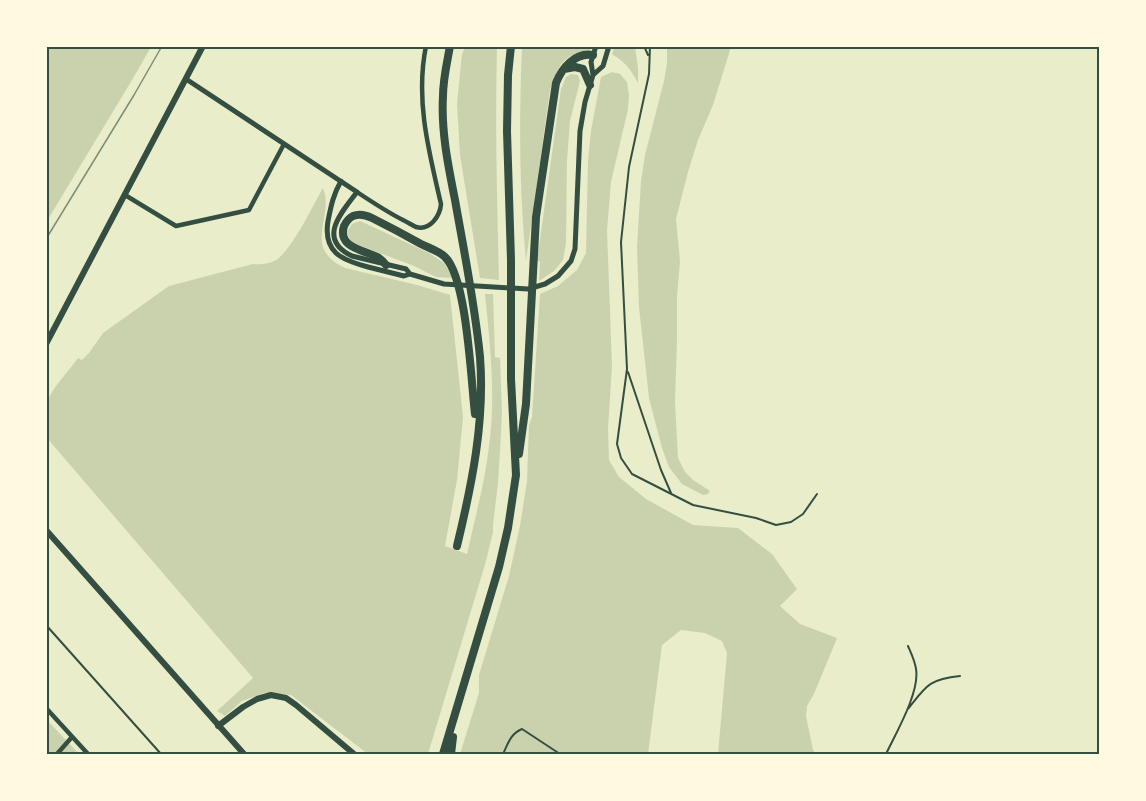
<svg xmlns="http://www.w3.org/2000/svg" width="1146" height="801" font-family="Commissioner,sans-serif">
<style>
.green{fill:#cad2ad}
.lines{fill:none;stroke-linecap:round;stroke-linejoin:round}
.service{stroke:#344e41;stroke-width:2}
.minor{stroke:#344e41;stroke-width:4.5}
.tertiary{stroke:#344e41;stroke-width:5}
.secondary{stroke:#344e41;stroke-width:6}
.motorway{stroke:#344e41;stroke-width:8}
.tram{stroke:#7c8e77;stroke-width:1.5}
.neatline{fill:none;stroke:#344e41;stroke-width:2}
</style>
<rect width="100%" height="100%" fill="#e9edc9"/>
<path class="green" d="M 47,46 L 151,47 L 132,80 L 47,221 Z
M 615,46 L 635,47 L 638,68 L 638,83 C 630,68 626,63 612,54 Z
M 465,47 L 497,47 C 495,125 497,202 499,280 L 480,278 L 460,155 L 457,103 L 462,54 Z
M 522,47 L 592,47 L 590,50 C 561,56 560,63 550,90 L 526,261 C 519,189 519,118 522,47 Z
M 667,47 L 731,47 L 713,105 L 698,140 L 688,172 L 676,219 L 680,261 L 677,297 L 677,340 L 675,402 L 678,458 L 685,472 L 693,480 L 710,491 L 708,494 L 703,495 L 682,484 L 669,467 L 662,448 L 649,398 L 639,307 L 637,247 L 641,181 L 645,155 L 664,81 L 667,63 Z
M 612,72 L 620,74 L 627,82 L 629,95 L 628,109 L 611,182 L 607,230 L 612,366 L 608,429 L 609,460 L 619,477 L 646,499 L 693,525 L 738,528 L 772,554 L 797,589 L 780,606 L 800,624 L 837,638 L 814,694 L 807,706 L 806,716 L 813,750 L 816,754 L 718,754 L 727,653 L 722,641 L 705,633 L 681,630 L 662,645 L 648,754 L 460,754 L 479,693 L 479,675 L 509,576 L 520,526 L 527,481 L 529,425 L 532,417 L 540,294 L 558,286 L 577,270 L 586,253 L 588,161 L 591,131 L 601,77 Z
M 571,74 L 578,75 L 580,81 L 570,121 L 567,161 L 566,243 L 563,260 L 554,271 L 539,281 L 540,261 L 537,261 L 561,89 L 566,77 Z
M 323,188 C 335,218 301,247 345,268 L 417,285 L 450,295 L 463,417 L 457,480 L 445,546 L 467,554 C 475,518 485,482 489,446 C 496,395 490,344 485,294 L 493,294 L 495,357 L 500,358 L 502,413 L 500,451 L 498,483 L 493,525 L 493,532 L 486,561 L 428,754 L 368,754 L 291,695 L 264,693 L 242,701 L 225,716 L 217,711 L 253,678 L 47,438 C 47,427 45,416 47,405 C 48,392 70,370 78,358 L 82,360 L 89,353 L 103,333 L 169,286 L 253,264 C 261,265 269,264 276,260 C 292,250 313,205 323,188 Z
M 360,221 L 429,253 L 444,263 L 449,271 L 452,278 L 436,277 L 414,266 L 351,242 L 347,232 L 352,224 Z
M 46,719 L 79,754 L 47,754 Z"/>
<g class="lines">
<path class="service" d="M 644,46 L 648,55
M 650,46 L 649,74 L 629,167 L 621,242 L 627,369 L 617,444 L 621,458 L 632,474 L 693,505 L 756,518 L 776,525 L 791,522 L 803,514 L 817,494
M 628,372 L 661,470 L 671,493
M 46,625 L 161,754
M 908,709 C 926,686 929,679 960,676
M 503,754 C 508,744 510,734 522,729 L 560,754
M 886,754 C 896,733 920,692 916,669 C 915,661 911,653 908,646"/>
<path class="minor" d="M 357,192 C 372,202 387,212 403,220 C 407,222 412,225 416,227 C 430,231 440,216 441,204 C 429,152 415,100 426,46
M 125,195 L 176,226 L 249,210 L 284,144
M 46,708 L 88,754
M 57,754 L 72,737"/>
<path class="tertiary" d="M 593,75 L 603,66 L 609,46
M 186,79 L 357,192 C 342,212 316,239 352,256 L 406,269 L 410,274 L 444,284 L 528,289 L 545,284 L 558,276 L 571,261 L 575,249 L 580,131 L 585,102 L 593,75 L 591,62 L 596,46
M 341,181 C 333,195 331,206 328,221 C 323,252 341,260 368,267 C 380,270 392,273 404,276 L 410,274"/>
<path class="secondary" d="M 46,344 L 203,46
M 46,530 L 244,754
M 218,726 L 243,707 L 257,699 L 271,695 L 286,698 L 296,705 L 354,754"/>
<path class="motorway" d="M 450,46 C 447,63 443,79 443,96 C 441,131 448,165 455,200 C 464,251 475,305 480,357 C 485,421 472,484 457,546
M 564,69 L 575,67 L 583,69 L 590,85
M 386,265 C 384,262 382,260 379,258 C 366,250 337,249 344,226 C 346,222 349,218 353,216 C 360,213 366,215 372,218 C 388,226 405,235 421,244 C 429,248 439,251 445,257 C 467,278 471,381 475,414
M 519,454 L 526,404 L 536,217 L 556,83 C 562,68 575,52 593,55
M 443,754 L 499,567 L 508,528 L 516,475 L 511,379 L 511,260 L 507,131 L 508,75 L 511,46
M 451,754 L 453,737"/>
<path class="tram" d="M 46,239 L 134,95 L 162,46"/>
</g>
<rect width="1146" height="801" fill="none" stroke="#fefae0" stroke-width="96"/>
<rect x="48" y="48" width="1050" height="705" class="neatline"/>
</svg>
